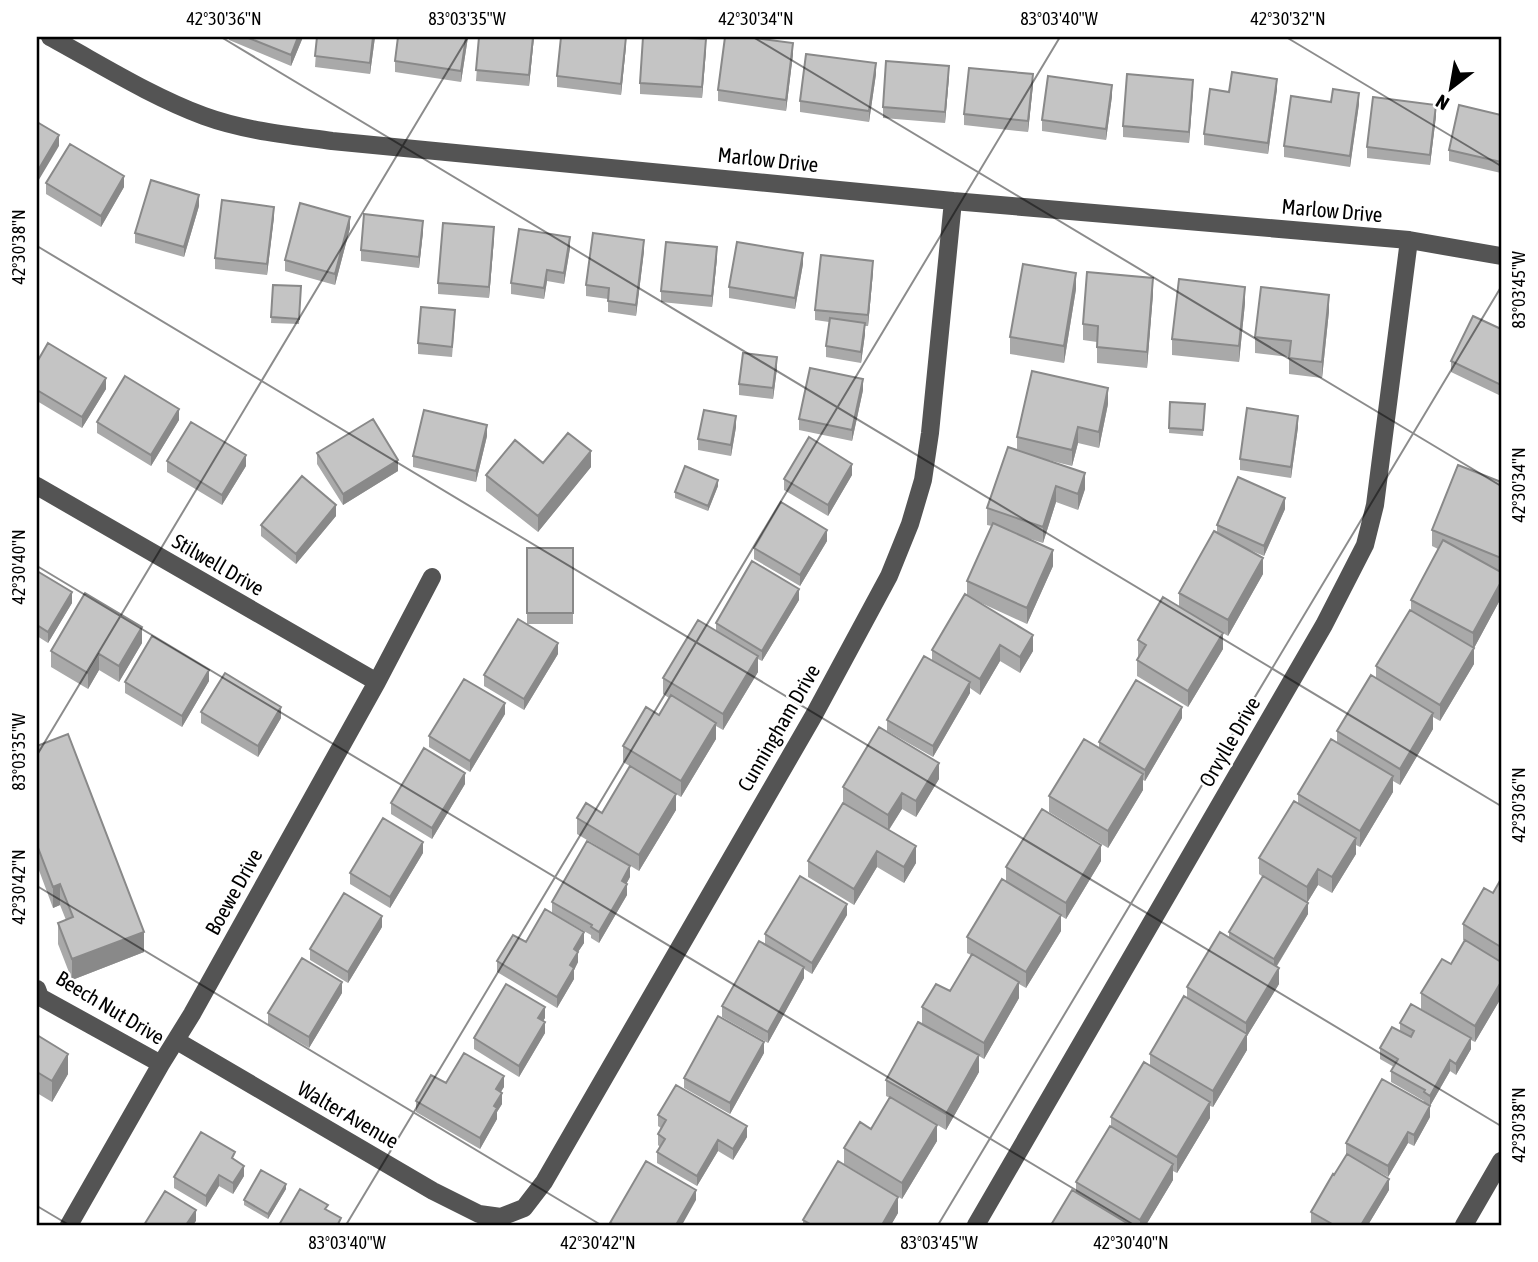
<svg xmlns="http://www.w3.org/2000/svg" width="1538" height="1262" font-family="'Asap Condensed',sans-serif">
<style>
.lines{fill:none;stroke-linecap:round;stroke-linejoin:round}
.minor{stroke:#545454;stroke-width:18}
.wall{fill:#a9a9a9}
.shaded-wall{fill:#898989}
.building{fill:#c4c4c4;stroke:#898989;stroke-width:2}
.ticks{fill:none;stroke:#000;stroke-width:2;stroke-opacity:0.45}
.labels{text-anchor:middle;stroke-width:5;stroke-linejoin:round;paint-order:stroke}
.street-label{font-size:21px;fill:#000;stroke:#fff}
.neatline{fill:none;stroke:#000;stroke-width:2.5}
.ticks-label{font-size:18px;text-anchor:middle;fill:#000}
</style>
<rect width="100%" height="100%" fill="#fff"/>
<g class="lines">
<path class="minor" d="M 50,37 C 100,64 150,96 204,116 C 245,131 289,135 332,141 L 953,201 L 1409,240 L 1501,256
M 37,486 L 377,682
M 37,989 L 40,997 L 161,1064
M 177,1041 L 433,1191 L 479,1214 L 501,1217 L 524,1208 L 544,1182 L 814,715 L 889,576 L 910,524 L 923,480 L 930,433 L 953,201
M 69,1225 L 161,1064 L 192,1014 L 377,682 L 432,577
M 976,1225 L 1324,625 L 1365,545 L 1375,505 L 1409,240
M 1464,1225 L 1501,1161"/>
</g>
<path class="wall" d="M 229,37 L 303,37 L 291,66 L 229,40 Z
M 317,37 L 375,37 L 370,74 L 315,67 Z
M 468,37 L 461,82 L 395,72 L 395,61 Z
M 479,37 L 534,37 L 529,86 L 476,81 Z
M 626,46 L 621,95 L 557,87 L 557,76 Z
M 706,50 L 702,98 L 640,94 L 640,83 Z
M 793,54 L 786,111 L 718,101 L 718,90 Z
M 876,74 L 869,122 L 800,112 L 800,101 Z
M 949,76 L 945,123 L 883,118 L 883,107 Z
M 1033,85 L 1028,132 L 964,125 L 964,114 Z
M 1277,89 L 1268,154 L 1204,145 L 1204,134 L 1229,92 Z
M 1193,90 L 1189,143 L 1123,137 L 1123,126 Z
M 1112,96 L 1106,140 L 1042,131 L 1042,120 Z
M 1331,102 L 1359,104 L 1350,167 L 1284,157 L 1284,146 Z
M 1501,115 L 1501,173 L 1449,161 L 1449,150 Z
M 1436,116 L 1430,165 L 1367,158 L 1367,147 Z
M 46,183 L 124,187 L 101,227 L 46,194 Z
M 199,206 L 184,257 L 135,243 L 135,233 Z
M 274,217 L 267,275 L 215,269 L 215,258 Z
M 350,228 L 335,285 L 285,271 L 285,260 Z
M 423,232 L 419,268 L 361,261 L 361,250 Z
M 494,238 L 489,298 L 438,294 L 438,283 Z
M 570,248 L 564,284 L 547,281 L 544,299 L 511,294 L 511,283 Z
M 644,251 L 636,316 L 608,312 L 608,299 L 586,296 L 586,285 Z
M 717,258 L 712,307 L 661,302 L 661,291 Z
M 803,264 L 795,309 L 729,298 L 729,287 Z
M 873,272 L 868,326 L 865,326 L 865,334 L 861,363 L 826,357 L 826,346 L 829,322 L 815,320 L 815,310 Z
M 273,285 L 301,286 L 299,324 L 271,323 Z
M 1076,289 L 1064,363 L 1010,354 L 1010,337 Z
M 1153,294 L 1147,368 L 1097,363 L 1097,342 L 1083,340 L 1083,324 Z
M 1245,303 L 1239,362 L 1172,355 L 1172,339 Z
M 1329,311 L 1322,378 L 1289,374 L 1289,357 L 1255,353 L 1255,337 Z
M 455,321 L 452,357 L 418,354 L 418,343 Z
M 1501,329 L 1501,396 L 1451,372 L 1451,361 Z
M 37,362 L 106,389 L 82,428 L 37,401 Z
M 777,368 L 773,399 L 739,395 L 739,384 Z
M 863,390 L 852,441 L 799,430 L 799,419 Z
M 1170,402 L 1205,404 L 1203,436 L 1169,433 Z
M 1108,404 L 1099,448 L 1078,443 L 1072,466 L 1048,460 L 1085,489 L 1078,510 L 1056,502 L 1043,543 L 1024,537 L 1053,566 L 1027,624 L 979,602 L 1033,651 L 1020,673 L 1000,661 L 980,695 L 970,688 L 970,693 L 933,757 L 887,731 L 887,720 L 932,660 L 932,650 L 967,595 L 967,581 L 992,526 L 987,525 L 987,508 L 1017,450 L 1017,437 Z
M 179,420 L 151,466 L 97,433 L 97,422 Z
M 736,427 L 731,456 L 698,450 L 698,439 Z
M 1298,427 L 1291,478 L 1240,470 L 1240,459 Z
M 487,436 L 476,482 L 413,467 L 413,456 Z
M 317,453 L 398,471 L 343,505 L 317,464 Z
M 167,461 L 246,466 L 222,505 L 167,472 Z
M 543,463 L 591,467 L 538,532 L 486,491 L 486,475 Z
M 852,475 L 828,516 L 784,490 L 784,479 Z
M 1501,482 L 1501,598 L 1474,648 L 1474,664 L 1440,721 L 1433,717 L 1433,729 L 1400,785 L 1393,781 L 1393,792 L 1360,847 L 1356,845 L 1356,854 L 1332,893 L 1318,885 L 1307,903 L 1308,914 L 1277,966 L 1279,984 L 1247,1036 L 1247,1050 L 1213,1107 L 1210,1106 L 1210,1118 L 1177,1173 L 1173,1171 L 1173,1180 L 1146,1225 L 1051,1225 L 1076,1193 L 1076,1182 L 1111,1127 L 1111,1117 L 1150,1066 L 1150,1054 L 1187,998 L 1187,987 L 1229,938 L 1229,932 L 1263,877 L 1259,874 L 1259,858 L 1298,804 L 1298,794 L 1337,743 L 1337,731 L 1376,678 L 1376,666 L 1411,610 L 1411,600 L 1438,549 L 1432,546 L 1432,530 Z
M 718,486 L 708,511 L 675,498 L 675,492 Z
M 1285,509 L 1264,556 L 1245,548 L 1263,574 L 1228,636 L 1223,633 L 1223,649 L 1188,707 L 1137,676 L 1137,660 L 1139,657 L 1138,656 L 1138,640 L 1179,607 L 1179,593 L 1217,532 L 1217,525 Z
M 336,516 L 296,564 L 261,536 L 261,525 Z
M 827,541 L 800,586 L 754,559 L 754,548 Z
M 527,548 L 573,548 L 573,624 L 527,624 Z
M 37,571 L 72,603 L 48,643 L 37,636 Z
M 799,600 L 762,661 L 758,659 L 758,672 L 723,730 L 716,726 L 716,739 L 681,797 L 623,762 L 623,746 L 659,715 L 669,698 L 663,694 L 663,678 L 716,631 L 716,623 Z
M 142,643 L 119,682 L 99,670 L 88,689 L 51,667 L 51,651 Z
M 558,654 L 524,710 L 484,686 L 484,675 Z
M 209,681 L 182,727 L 125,693 L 125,682 Z
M 201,712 L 281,718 L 258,757 L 201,723 Z
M 505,714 L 470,772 L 429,747 L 429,736 Z
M 1182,718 L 1145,781 L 1143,780 L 1143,790 L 1108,848 L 1049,812 L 1049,796 L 1099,748 L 1099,742 Z
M 37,746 L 144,952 L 72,980 L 58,944 L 58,923 L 66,920 L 60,905 L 53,908 L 37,865 Z
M 939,779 L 916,817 L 902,809 L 889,830 L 916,863 L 904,883 L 877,867 L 854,905 L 808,877 L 808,861 L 843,803 L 843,787 Z
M 465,784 L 432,839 L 391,814 L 391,803 Z
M 676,810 L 639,871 L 577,834 L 577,818 Z
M 423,853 L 390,908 L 350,884 L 350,873 Z
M 1101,861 L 1066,919 L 1061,916 L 1061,931 L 1026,988 L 1019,984 L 1019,998 L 984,1059 L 979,1056 L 979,1072 L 946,1130 L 929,1120 L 937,1141 L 902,1199 L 844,1164 L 844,1148 L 871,1129 L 890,1098 L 886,1096 L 886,1080 L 922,1023 L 922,1007 L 950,991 L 971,955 L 967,953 L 967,937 L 1006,882 L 1006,867 Z
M 630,877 L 626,884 L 627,895 L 599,943 L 591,938 L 591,935 L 552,913 L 552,902 Z
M 1501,879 L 1501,998 L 1475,1042 L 1471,1040 L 1471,1049 L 1456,1075 L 1450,1071 L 1430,1106 L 1430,1117 L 1414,1146 L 1408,1143 L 1388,1177 L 1346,1154 L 1346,1143 L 1424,1103 L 1424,1101 L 1391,1082 L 1391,1071 L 1394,1067 L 1380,1059 L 1380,1048 L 1400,1031 L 1400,1023 L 1440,1020 L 1421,1009 L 1421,993 L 1451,964 L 1465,941 L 1463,940 L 1463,924 L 1493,893 Z
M 847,915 L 812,974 L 804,969 L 804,978 L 768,1043 L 722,1017 L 722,1006 L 765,945 L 765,934 Z
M 382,927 L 348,983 L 310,960 L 310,949 Z
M 526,942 L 584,943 L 578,952 L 578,962 L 574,970 L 574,979 L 557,1008 L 497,972 L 497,961 Z
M 342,993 L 309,1048 L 268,1024 L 268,1013 Z
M 545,1018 L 543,1021 L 545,1033 L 519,1077 L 474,1049 L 474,1038 Z
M 37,1035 L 68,1074 L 52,1102 L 37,1093 Z
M 764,1053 L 730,1114 L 684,1088 L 684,1078 Z
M 504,1087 L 500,1092 L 502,1104 L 497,1112 L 497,1119 L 480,1149 L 416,1112 L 416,1101 Z
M 658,1115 L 747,1137 L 733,1160 L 718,1151 L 697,1186 L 657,1163 L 657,1152 L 660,1147 L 658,1145 L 658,1134 L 661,1128 L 658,1126 Z
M 235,1161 L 244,1176 L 233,1194 L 219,1186 L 206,1207 L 174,1188 L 174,1177 Z
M 286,1189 L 268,1219 L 244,1205 L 244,1200 Z
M 1389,1190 L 1368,1225 L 1315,1225 L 1311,1223 L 1311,1212 Z
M 898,1213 L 891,1225 L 803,1225 L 803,1220 Z"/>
<path class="shaded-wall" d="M 298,37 L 303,37 L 291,66 L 291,55 Z
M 373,37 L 375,37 L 370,74 L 370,63 Z
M 466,37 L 468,37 L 461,82 L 461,71 Z
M 533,37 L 534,37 L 529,86 L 529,75 Z
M 626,37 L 626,46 L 621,95 L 621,84 Z
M 706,39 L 706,50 L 702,98 L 702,87 Z
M 793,43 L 793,54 L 786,111 L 786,100 Z
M 876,63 L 876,74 L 869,122 L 869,111 Z
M 949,66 L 949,76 L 945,123 L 945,112 Z
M 1033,74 L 1033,85 L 1028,132 L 1028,121 Z
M 1277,79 L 1277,89 L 1268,154 L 1268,143 Z
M 1193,80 L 1193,90 L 1189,143 L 1189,132 Z
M 1112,85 L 1112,96 L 1106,140 L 1106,129 Z
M 1359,93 L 1359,104 L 1350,167 L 1350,156 Z
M 1436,105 L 1436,116 L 1430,165 L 1430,155 Z
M 59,135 L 59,146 L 37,183 L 37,172 Z
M 124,176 L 124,187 L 101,227 L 101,216 Z
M 199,195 L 199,206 L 184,257 L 184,247 Z
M 274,207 L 274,217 L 267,275 L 267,264 Z
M 350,217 L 350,228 L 335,285 L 335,274 Z
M 423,221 L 423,232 L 419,268 L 419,257 Z
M 494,227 L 494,238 L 489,298 L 489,287 Z
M 570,237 L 570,248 L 564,284 L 564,273 Z
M 644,240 L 644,251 L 636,316 L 636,305 Z
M 717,247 L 717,258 L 712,307 L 712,296 Z
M 803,253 L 803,264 L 795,309 L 795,298 Z
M 873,261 L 873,272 L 868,326 L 868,315 Z
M 547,270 L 547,281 L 544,299 L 544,288 Z
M 1076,273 L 1076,289 L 1064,363 L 1064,346 Z
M 1153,278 L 1153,294 L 1147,368 L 1147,352 Z
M 1245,287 L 1245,303 L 1239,362 L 1239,346 Z
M 1329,295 L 1329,311 L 1322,378 L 1322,362 Z
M 865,323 L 865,334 L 861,363 L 861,352 Z
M 38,339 L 38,349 L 37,352 L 37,341 Z
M 777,357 L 777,368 L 773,399 L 773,388 Z
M 106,378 L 106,389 L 82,428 L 82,417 Z
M 863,379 L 863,390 L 852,441 L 852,430 Z
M 1108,388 L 1108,404 L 1099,448 L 1099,432 Z
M 179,409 L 179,420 L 151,466 L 151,455 Z
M 736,416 L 736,427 L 731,456 L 731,445 Z
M 1298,416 L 1298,427 L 1291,478 L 1291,467 Z
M 487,425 L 487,436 L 476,482 L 476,471 Z
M 1078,427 L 1078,443 L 1072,466 L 1072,450 Z
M 591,451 L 591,467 L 538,532 L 538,516 Z
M 246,455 L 246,466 L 222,505 L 222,495 Z
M 398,460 L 398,471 L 343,505 L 343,494 Z
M 852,464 L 852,475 L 828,516 L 828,505 Z
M 1085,473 L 1085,489 L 1078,510 L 1078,494 Z
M 718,480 L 718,486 L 708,511 L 708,506 Z
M 1056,486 L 1056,502 L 1043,543 L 1043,527 Z
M 1285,498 L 1285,509 L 1264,556 L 1264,546 Z
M 336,505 L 336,516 L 296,564 L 296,554 Z
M 827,530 L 827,541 L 800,586 L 800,575 Z
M 1053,550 L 1053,566 L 1027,624 L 1027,608 Z
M 1263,558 L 1263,574 L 1228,636 L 1228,620 Z
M 1501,582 L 1501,598 L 1473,650 L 1473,633 Z
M 799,589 L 799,600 L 762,661 L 762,651 Z
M 72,592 L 72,603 L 48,643 L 48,632 Z
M 142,627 L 142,643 L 119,682 L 119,666 Z
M 1223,633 L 1223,649 L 1188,707 L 1188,691 Z
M 1033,635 L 1033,651 L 1020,673 L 1020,657 Z
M 558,643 L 558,654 L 524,710 L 524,699 Z
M 1000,645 L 1000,661 L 980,695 L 980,679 Z
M 1474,648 L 1474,664 L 1440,721 L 1440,705 Z
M 99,654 L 99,670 L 88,689 L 88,673 Z
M 758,656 L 758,672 L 723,730 L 723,714 Z
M 209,670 L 209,681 L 182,727 L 182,716 Z
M 970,682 L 970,693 L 933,757 L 933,746 Z
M 505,703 L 505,714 L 470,772 L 470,761 Z
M 281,707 L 281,718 L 258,757 L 258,746 Z
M 1182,707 L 1182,718 L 1145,781 L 1145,770 Z
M 1433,713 L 1433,729 L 1400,785 L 1400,769 Z
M 716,723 L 716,739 L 681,797 L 681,781 Z
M 939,763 L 939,779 L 916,817 L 916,801 Z
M 465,773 L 465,784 L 432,839 L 432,828 Z
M 1143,774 L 1143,790 L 1108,848 L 1108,831 Z
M 1393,776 L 1393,792 L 1360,847 L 1360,831 Z
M 902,793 L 902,809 L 888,831 L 888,815 Z
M 676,794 L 676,810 L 639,871 L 639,855 Z
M 1356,838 L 1356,854 L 1332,893 L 1332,877 Z
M 423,842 L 423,853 L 390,908 L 390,897 Z
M 1101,845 L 1101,861 L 1066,919 L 1066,903 Z
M 916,846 L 916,863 L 904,883 L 904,867 Z
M 877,851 L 877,867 L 854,905 L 854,889 Z
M 630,866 L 630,877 L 622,892 L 622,881 Z
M 1318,869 L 1318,885 L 1307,903 L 1307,887 Z
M 60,884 L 60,905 L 53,908 L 53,887 Z
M 627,884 L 627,895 L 599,943 L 599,932 Z
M 1308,903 L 1308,914 L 1274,970 L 1274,959 Z
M 847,904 L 847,915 L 812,974 L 812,963 Z
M 1061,915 L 1061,931 L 1026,988 L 1026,972 Z
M 382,916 L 382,927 L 348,983 L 348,972 Z
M 144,932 L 144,952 L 72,980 L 72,959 Z
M 584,932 L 584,943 L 578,952 L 578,962 L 574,970 L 574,979 L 557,1008 L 557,997 L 570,965 L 574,949 Z
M 804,967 L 804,978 L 768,1043 L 768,1032 Z
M 1279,968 L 1279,984 L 1247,1036 L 1247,1050 L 1213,1107 L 1213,1091 L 1246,1036 L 1246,1023 Z
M 342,982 L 342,993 L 309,1048 L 309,1037 Z
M 1019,982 L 1019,998 L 984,1059 L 984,1043 Z
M 1501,982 L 1501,998 L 1475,1042 L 1475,1026 Z
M 545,1007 L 545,1018 L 538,1029 L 538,1018 Z
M 545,1022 L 545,1033 L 519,1077 L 519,1066 Z
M 1471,1038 L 1471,1049 L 1456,1075 L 1456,1064 Z
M 764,1042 L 764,1053 L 730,1114 L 730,1103 Z
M 68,1054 L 68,1074 L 52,1102 L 52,1081 Z
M 979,1055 L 979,1072 L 946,1130 L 946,1114 Z
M 1450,1060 L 1450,1071 L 1430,1106 L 1430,1096 Z
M 504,1076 L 504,1087 L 496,1100 L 496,1089 Z
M 502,1093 L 502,1104 L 497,1112 L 497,1119 L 480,1149 L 480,1138 L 494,1106 Z
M 1210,1102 L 1210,1118 L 1177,1173 L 1177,1157 Z
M 1430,1106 L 1430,1117 L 1414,1146 L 1414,1135 Z
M 937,1125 L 937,1141 L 902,1199 L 902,1183 Z
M 747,1126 L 747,1137 L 733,1160 L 733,1149 Z
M 1408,1132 L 1408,1143 L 1388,1177 L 1388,1166 Z
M 718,1140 L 718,1151 L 697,1186 L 697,1176 Z
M 1173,1164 L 1173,1180 L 1146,1225 L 1140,1225 L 1140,1220 Z
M 244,1166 L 244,1176 L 233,1194 L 233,1183 Z
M 219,1175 L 219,1186 L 206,1207 L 206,1196 Z
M 1389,1179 L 1389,1190 L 1368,1225 L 1361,1225 Z
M 286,1184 L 286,1189 L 268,1219 L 268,1214 Z
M 696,1190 L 696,1200 L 682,1225 L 676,1225 Z
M 898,1197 L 898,1213 L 891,1225 L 882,1225 Z
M 196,1210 L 196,1221 L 193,1225 L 186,1225 Z"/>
<path class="building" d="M 246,37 L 298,37 L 291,55 Z
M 317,37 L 373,37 L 370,63 L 315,56 Z
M 398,37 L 466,37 L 461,71 L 395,61 Z
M 479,37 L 533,37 L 529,75 L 476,70 Z
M 561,37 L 626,37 L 621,84 L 557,76 Z
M 643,37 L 669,37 L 706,39 L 702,87 L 640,83 Z
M 725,37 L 746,37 L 793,43 L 786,100 L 718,90 Z
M 806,54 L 876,63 L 869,111 L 800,101 Z
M 886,61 L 949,66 L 945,112 L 883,107 Z
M 969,68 L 1033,74 L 1028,121 L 964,114 Z
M 1232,72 L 1277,79 L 1268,143 L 1204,134 L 1210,89 L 1229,92 Z
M 1127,74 L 1193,80 L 1189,132 L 1123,126 Z
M 1048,76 L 1112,85 L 1106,129 L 1042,120 Z
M 1333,89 L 1359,93 L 1350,156 L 1284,146 L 1291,96 L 1331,102 Z
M 1373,97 L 1436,105 L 1430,155 L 1367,147 Z
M 1459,105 L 1501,115 L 1501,162 L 1449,150 Z
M 37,122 L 59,135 L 37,172 Z
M 70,144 L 124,176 L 101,216 L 46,183 Z
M 151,180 L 199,195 L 184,247 L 135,233 Z
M 222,200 L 274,207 L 267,264 L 215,258 Z
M 300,203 L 350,217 L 335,274 L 285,260 Z
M 364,214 L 423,221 L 419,257 L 361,250 Z
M 443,223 L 494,227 L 489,287 L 438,283 Z
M 519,229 L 570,237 L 564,273 L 547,270 L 544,288 L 511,283 Z
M 593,233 L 644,240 L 636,305 L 608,301 L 609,288 L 586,285 Z
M 666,242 L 717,247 L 712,296 L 661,291 Z
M 737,242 L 803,253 L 795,298 L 729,287 Z
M 821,255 L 873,261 L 868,315 L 815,310 Z
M 1023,264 L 1076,273 L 1064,346 L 1010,337 Z
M 1087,272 L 1153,278 L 1147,352 L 1097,347 L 1098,326 L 1083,324 Z
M 1179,279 L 1245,287 L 1239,346 L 1172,339 Z
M 273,285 L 301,286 L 299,319 L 271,317 Z
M 1261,287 L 1329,295 L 1322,362 L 1289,358 L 1291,341 L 1255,337 Z
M 421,307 L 455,310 L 452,347 L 418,343 Z
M 1473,316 L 1501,329 L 1501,385 L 1451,361 Z
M 830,318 L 865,323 L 861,352 L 826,346 Z
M 48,343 L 106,378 L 82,417 L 37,390 L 37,362 Z
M 743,353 L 777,357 L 773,388 L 739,384 Z
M 810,368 L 863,379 L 852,430 L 799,419 Z
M 1032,371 L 1108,388 L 1099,432 L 1078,427 L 1072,450 L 1017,437 Z
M 125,376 L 179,409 L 151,455 L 97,422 Z
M 1170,402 L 1205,404 L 1203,430 L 1169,428 Z
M 1247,408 L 1298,416 L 1291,467 L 1240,459 Z
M 424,410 L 487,425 L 476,471 L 413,456 Z
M 704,410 L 736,416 L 731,445 L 698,439 Z
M 373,419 L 398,460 L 343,494 L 317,453 Z
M 191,422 L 246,455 L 222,495 L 167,461 Z
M 568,433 L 591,451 L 538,516 L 486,475 L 515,440 L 543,463 Z
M 809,437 L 852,464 L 828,505 L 784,479 Z
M 1008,447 L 1085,473 L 1078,494 L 1056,486 L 1043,527 L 987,508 Z
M 1458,465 L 1501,482 L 1501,558 L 1432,530 Z
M 685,466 L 718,480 L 708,506 L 675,492 Z
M 302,476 L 336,505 L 296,554 L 261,525 Z
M 1238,477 L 1285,498 L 1264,546 L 1217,525 Z
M 781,502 L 827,530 L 800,575 L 754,548 Z
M 993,523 L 1053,550 L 1027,608 L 967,581 Z
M 1214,531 L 1263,558 L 1228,620 L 1179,593 Z
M 1443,540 L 1501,572 L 1501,582 L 1473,633 L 1411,600 Z
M 527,548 L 573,548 L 573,613 L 527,613 Z
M 752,561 L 799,589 L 762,651 L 716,623 Z
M 37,571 L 72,592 L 48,632 L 37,625 Z
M 85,593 L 142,627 L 119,666 L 99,654 L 88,673 L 51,651 Z
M 965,594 L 1033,635 L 1020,657 L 1000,645 L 980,679 L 932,650 Z
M 1163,597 L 1223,633 L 1188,691 L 1137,660 L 1146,645 L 1138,640 Z
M 1410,610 L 1474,648 L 1440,705 L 1376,666 Z
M 518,619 L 558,643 L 524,699 L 484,675 Z
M 698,620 L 758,656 L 723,714 L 663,678 Z
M 152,636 L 209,670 L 182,716 L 125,682 Z
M 924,656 L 970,682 L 933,746 L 887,720 Z
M 225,673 L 281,707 L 258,746 L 201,712 Z
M 1371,675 L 1433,713 L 1400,769 L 1337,731 Z
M 464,679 L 505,703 L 470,761 L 429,736 Z
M 1136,680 L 1182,707 L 1145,770 L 1099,742 Z
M 671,695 L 716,723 L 681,781 L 623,746 L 646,707 L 659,715 Z
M 879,727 L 939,763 L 916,801 L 902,793 L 888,815 L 843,787 Z
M 68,734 L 144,932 L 72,959 L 58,923 L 73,917 L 60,884 L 53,887 L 37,845 L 37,746 Z
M 1084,739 L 1143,774 L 1108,831 L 1049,796 Z
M 1331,739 L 1393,776 L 1360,831 L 1298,794 Z
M 424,748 L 465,773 L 432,828 L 391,803 Z
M 630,766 L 676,794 L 639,855 L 577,818 L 586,803 L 602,813 Z
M 1294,801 L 1356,838 L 1332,877 L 1318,869 L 1307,887 L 1259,858 Z
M 843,803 L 916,846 L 904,867 L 877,851 L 854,889 L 808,861 Z
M 1042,809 L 1101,845 L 1066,903 L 1006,867 Z
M 383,818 L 423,842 L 390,897 L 350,873 Z
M 587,841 L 630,866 L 622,881 L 627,884 L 599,932 L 591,927 L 592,925 L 552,902 Z
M 800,876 L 847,904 L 812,963 L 765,934 Z
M 1263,876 L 1308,903 L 1274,959 L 1229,932 Z
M 1002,879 L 1061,915 L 1026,972 L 967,937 Z
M 1501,879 L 1501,947 L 1463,924 L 1484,888 L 1493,893 Z
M 344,893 L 382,916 L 348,972 L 310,949 Z
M 545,909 L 584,932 L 574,949 L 578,952 L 570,965 L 574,968 L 557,997 L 497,961 L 513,935 L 526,942 Z
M 1220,932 L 1279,968 L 1246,1023 L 1187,987 Z
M 1465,940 L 1501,962 L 1501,982 L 1475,1026 L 1421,993 L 1442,959 L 1451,964 Z
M 759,941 L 804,967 L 768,1032 L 722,1006 Z
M 972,954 L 1019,982 L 984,1043 L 922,1007 L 936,984 L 950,991 Z
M 302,958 L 342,982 L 309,1037 L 268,1013 Z
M 506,984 L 545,1007 L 538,1018 L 545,1022 L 519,1066 L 474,1038 Z
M 1184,996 L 1247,1034 L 1213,1091 L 1150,1054 Z
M 1411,1004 L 1471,1038 L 1456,1064 L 1450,1060 L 1430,1096 L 1424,1092 L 1425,1090 L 1391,1071 L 1398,1059 L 1380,1048 L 1392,1027 L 1411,1037 L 1414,1031 L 1400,1023 Z
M 718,1016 L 764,1042 L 730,1103 L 684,1078 Z
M 918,1022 L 979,1055 L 946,1114 L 886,1080 Z
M 37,1035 L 68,1054 L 52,1081 L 37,1072 Z
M 464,1053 L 504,1076 L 496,1089 L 502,1093 L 494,1106 L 497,1108 L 480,1138 L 416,1101 L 431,1075 L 446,1083 Z
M 1144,1062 L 1210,1102 L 1177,1157 L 1111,1117 Z
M 1382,1079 L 1430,1106 L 1414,1135 L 1408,1132 L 1388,1166 L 1346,1143 Z
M 676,1085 L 747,1126 L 733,1149 L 718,1140 L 697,1176 L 657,1152 L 665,1139 L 658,1134 L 666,1120 L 658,1115 Z
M 890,1097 L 937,1125 L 902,1183 L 844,1148 L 860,1122 L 871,1129 Z
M 1110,1126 L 1173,1164 L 1140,1220 L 1076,1182 Z
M 201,1132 L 235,1152 L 232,1158 L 244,1166 L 233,1183 L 219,1175 L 206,1196 L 174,1177 Z
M 1347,1154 L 1389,1179 L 1361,1225 L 1334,1225 L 1311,1212 L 1333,1174 L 1334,1175 Z
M 646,1161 L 696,1190 L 676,1225 L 615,1225 L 610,1223 Z
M 838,1161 L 898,1197 L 882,1225 L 812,1225 L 803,1220 Z
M 261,1170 L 286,1184 L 268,1214 L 244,1200 Z
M 300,1189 L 328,1205 L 325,1209 L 341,1218 L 338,1224 L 340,1225 L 279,1225 Z
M 1072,1190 L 1130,1225 L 1051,1225 Z
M 165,1191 L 196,1210 L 186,1225 L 144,1225 Z"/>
<path class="ticks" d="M 221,37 L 1501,806M 753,37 L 1501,486M 1286,37 L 1501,166M 37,246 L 1501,1126M 37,566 L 1134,1225M 37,755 L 468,37M 37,886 L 601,1225M 37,1206 L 69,1225M 346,1225 L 1060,37M 938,1225 L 1501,287"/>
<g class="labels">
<g class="street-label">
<text transform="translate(768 160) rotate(6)" y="7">Marlow Drive</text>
<text transform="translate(1332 211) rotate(5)" y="7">Marlow Drive</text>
<text transform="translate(218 565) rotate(30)" y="7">Stilwell Drive</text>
<text transform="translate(779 728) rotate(-60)" y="7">Cunningham Drive</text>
<text transform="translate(1230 742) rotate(-60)" y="7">Orvylle Drive</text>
<text transform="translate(234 892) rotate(-61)" y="7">Boewe Drive</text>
<text transform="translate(110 1008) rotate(31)" y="7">Beech Nut Drive</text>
<text transform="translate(348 1115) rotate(30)" y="7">Walter Avenue</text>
</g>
</g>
<rect width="1538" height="1262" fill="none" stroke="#ffffff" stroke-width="77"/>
<g transform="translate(1451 88) rotate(211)" stroke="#ffffff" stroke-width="5" paint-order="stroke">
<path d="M0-5L12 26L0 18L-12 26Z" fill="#000000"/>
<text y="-10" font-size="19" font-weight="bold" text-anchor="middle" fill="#000000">N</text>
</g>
<rect x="38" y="38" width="1462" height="1186" class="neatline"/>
<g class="ticks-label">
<text x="224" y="25">42°30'36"N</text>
<text x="467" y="25">83°03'35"W</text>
<text x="756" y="25">42°30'34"N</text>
<text x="1059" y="25">83°03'40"W</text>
<text x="1288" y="25">42°30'32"N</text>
<text transform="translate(19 247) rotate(-90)" y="6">42°30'38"N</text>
<text transform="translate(1519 290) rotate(-90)" y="6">83°03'45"W</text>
<text transform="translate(1519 485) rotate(-90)" y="6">42°30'34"N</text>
<text transform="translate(19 567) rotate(-90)" y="6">42°30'40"N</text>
<text transform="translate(19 752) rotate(-90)" y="6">83°03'35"W</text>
<text transform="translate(1519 805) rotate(-90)" y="6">42°30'36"N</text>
<text transform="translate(19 887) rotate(-90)" y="6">42°30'42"N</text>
<text transform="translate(1519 1125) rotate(-90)" y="6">42°30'38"N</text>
<text x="347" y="1249">83°03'40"W</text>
<text x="598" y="1249">42°30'42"N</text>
<text x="939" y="1249">83°03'45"W</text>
<text x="1131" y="1249">42°30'40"N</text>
</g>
</svg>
